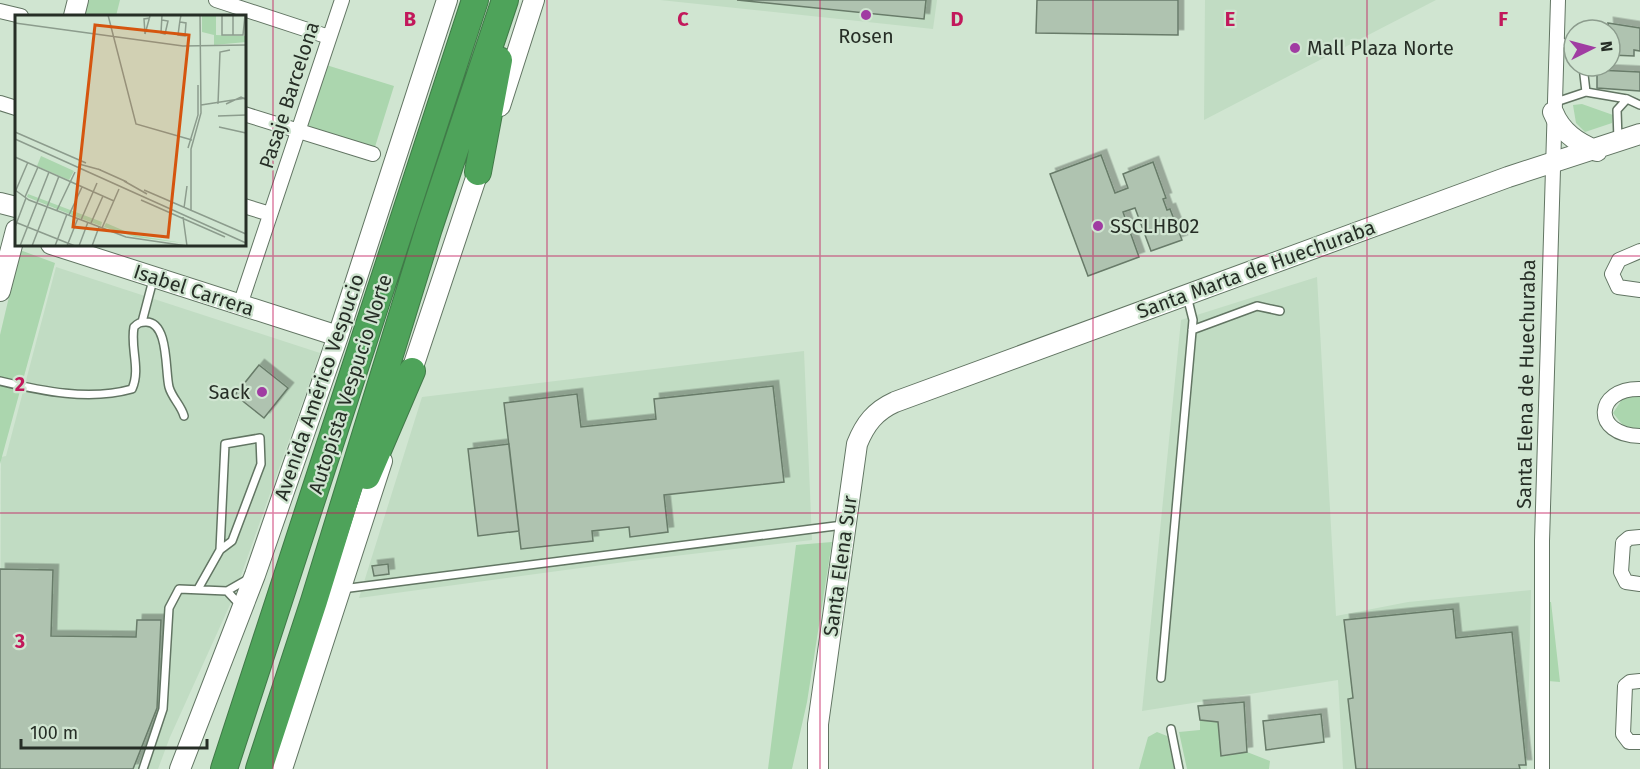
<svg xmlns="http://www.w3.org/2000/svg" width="1640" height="769" font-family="'Fira Sans',sans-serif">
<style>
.built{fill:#c1dcc3}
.green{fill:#abd6ae}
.building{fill:#afc3b0;stroke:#687b69;stroke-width:1.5;filter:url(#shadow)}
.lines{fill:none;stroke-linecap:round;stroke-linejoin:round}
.lane-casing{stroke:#627563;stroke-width:10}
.street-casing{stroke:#627563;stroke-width:16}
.secondary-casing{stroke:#627563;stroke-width:22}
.highway-casing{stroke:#407a48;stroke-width:28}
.lane{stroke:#fff;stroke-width:7}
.street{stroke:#fff;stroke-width:14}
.secondary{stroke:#fff;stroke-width:20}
.highway{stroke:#4ea35a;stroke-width:26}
.grid{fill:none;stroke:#c2185b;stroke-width:1.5;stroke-opacity:0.55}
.poi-dot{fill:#a03ca2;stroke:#d0e5d1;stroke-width:2}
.labels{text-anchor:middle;stroke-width:4.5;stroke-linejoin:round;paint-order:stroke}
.poi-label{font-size:20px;fill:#262e26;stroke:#d0e5d1;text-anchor:start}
.street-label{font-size:20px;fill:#262e26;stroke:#d0e5d1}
.inset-road{fill:none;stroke:#8c9c8d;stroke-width:1.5}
.view{fill:#d5550f;fill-opacity:0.15;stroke:#d5550f;stroke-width:3}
.inset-edge{fill:none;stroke:#262e26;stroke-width:3}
.grid-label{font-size:20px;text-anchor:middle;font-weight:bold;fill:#c2185b;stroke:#d0e5d1;stroke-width:4.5;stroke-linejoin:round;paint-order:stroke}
</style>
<defs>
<filter id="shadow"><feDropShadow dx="5.5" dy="-5.5" stdDeviation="0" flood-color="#0004"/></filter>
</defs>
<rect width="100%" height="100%" fill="#d0e5d1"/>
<path class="built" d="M 660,0 L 937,0 L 933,29 Z
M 1205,0 L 1436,0 L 1204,120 Z
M 56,267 L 320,353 L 233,598 L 170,737 L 158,769 L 0,769 L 1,457 L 6,456 Z
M 1317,277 L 1336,616 L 1408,602 L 1531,590 L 1527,769 L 1343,769 L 1338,680 L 1142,711 L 1181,320 Z
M 804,351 L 812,540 L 632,561 L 359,598 L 422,397 Z"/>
<path class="green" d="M 84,0 L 120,0 L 116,16 L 80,16 Z
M 323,64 L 394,86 L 374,150 L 303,128 Z
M 1582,104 L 1613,115 L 1612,123 L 1585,132 L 1576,123 L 1573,105 Z
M 20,250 L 55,263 L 0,464 L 0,335 Z
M 1625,395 L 1640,396 L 1640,430 L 1626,429 L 1613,413 Z
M 832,542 L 807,702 L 792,769 L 768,769 L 796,545 Z
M 1549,602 L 1551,602 L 1560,682 L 1548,681 Z
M 1200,720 L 1218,722 L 1221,756 L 1247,752 L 1270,761 L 1269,769 L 1187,769 L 1179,732 L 1200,730 Z
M 1157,732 L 1167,736 L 1174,769 L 1139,769 L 1148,737 Z"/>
<path class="building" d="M 737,0 L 926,0 L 924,19 Z
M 1037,0 L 1178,0 L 1178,35 L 1036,33 Z
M 1608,23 L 1640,28 L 1640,51 L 1634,50 L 1634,56 L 1610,55 Z
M 1597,70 L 1640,72 L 1640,91 L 1597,88 Z
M 1101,155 L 1115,193 L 1128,188 L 1123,174 L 1153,162 L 1166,198 L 1163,199 L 1167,210 L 1170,209 L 1182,240 L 1151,251 L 1135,208 L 1123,212 L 1139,257 L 1088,276 L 1050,174 Z
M 259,365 L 288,388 L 264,418 L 235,395 Z
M 773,386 L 784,482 L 664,495 L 668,532 L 630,537 L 629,527 L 592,531 L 593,541 L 521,549 L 504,403 L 577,394 L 581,427 L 656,419 L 654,399 Z
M 509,444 L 519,531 L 478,536 L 468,449 Z
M 388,564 L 389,574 L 374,576 L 372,566 Z
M 0,569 L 53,570 L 51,636 L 136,637 L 137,620 L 161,620 L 157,708 L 133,769 L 0,769 Z
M 1453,609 L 1456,638 L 1512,632 L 1526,765 L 1519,765 L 1520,769 L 1356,769 L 1348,699 L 1353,698 L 1344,620 Z
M 1244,702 L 1247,752 L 1221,756 L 1218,722 L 1200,720 L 1198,706 Z
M 1321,714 L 1324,742 L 1266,750 L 1263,721 Z"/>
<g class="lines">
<g class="lane-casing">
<path id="lane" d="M 1556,38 L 1574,50
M 1583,66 L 1586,92
M 1553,103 L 1586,92 L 1627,99 L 1640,105
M 1618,140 L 1617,110 L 1627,99
M 142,322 L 153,280
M 1192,330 L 1257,306 L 1280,311
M 0,381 C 42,391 89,401 132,389 C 141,369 130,348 134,327 C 138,323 140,322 146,322 C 169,322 165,371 169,387 C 172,398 181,405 184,416
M 198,589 L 220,550 L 232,541 L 261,464 L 260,438 L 225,444 L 220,550
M 342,589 L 843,525
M 227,591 L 241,606
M 1161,678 L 1193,320 L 1187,296
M 1171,729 L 1179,769
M 143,769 L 163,709 L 169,608 L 179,589 L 227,591 L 248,579"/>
</g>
<g class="street-casing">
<path id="street" d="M 216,0 L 329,37
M 0,11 L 21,16
M 0,103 L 16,108
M 244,114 L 373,154
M 244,206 L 270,214
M 1640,251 L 1619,260 L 1612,274 L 1618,287 L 1640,290
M 240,305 L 342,0
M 1640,389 C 1595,388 1591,435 1640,436
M 1640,537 L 1629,538 L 1623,543 L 1621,572 L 1626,582 L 1640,584
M 1640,681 L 1630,682 L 1625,686 L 1623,734 L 1629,742 L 1640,742
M 1542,769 L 1542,541 L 1558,0"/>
</g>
<g class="secondary-casing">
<path id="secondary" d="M 74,16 L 78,0
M 500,106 L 534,0
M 1553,112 C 1561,132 1577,143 1597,151
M 0,203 L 16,207
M 51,244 L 338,336
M 0,291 L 16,230
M 408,382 L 482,160
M 180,769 L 255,575 L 338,336 L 447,0
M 282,769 L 382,461
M 818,769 L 818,724 L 857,444 C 865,424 875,411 895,402 L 1508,177 L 1640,134"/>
</g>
<g class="highway-casing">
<path id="highway" d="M 478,172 L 499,60
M 367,476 L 412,371
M 224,769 L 475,0
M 259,769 L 314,601 L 429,228 L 505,0"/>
</g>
<use href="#lane" class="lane"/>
<use href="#street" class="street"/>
<use href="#secondary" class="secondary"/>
<use href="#highway" class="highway"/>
</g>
<path class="grid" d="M 273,0 L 273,769M 547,0 L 547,769M 820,0 L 820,769M 1093,0 L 1093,769M 1367,0 L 1367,769M 0,256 L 1640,256M 0,513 L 1640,513"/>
<g class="poi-dot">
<circle cx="866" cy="15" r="6"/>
<circle cx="1295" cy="48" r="6"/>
<circle cx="1098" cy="226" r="6"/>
<circle cx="262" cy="392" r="6"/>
</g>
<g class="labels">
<g class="poi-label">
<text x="866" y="43" text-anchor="middle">Rosen</text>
<text x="1307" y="55">Mall Plaza Norte</text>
<text x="1110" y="233">SSCLHB02</text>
<text x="250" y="399" text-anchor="end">Sack</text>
</g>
<g class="street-label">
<text transform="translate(289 95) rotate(-72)" y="7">Pasaje Barcelona</text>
<text transform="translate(1256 269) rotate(-20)" y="7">Santa Marta de Huechuraba</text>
<text transform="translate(194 290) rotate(18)" y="7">Isabel Carrera</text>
<text transform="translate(350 384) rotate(-72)" y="7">Autopista Vespucio Norte</text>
<text transform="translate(1526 384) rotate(-89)" y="7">Santa Elena de Huechuraba</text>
<text transform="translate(319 387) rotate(-71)" y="7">Avenida Américo Vespucio</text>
<text transform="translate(840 566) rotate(-82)" y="7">Santa Elena Sur</text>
</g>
</g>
<g transform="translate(15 15)">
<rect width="231" height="231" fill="#d0e5d1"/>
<path d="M 187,0 L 201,0 L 201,20 L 230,21 L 231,27 L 199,30 L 199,20 L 187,17 ZM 26,141 L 59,156 L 54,165 L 22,151 ZM 13,179 L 87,207 L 86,211 L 62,202 L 12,182 ZM 91,208 L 119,220 L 168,228 L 120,222 L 89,212 Z" fill="#abd6ae"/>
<path class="inset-road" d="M 93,0 L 121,109 L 177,125M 147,0 L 146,18 L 150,19 L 153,6 L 147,5M 207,0 L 207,20 L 228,20 L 230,0M 165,7 L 171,8 L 170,21 L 163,20 L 165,5 L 166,0M 0,8 L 168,31 L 231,30M 130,19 L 129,4 L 135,3M 130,19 L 135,1M 218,20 L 218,0M 203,89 L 205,37 L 215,35M 211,89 L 226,82 L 230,84M 186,90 L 231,83M 203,101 L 231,100M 204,112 L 231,118M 0,117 L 71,148M 0,124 L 231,228M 173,133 L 183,100 L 183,70M 0,142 L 99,186M 64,149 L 86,155M 83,154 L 112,167M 109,166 L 132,179M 0,175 L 14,185 L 111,222 L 172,231M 1,175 L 13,147M 129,175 L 231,219M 10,182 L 23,152M 126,185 L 210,222M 169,193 L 172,171M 42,195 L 60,157M 176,195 L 176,134 L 186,98 L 185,0M 54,200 L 67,172M 168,202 L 172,231M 66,205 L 82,168M 0,207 L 60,231M 76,208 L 88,181M 0,212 L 11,183M 87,213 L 104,174M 5,231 L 34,157M 17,231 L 44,161M 40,231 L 52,199M 52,231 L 63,203M 64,231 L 73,207M 77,231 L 84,212"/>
<path class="view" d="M 80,10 L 174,20 L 153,222 L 58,212 Z"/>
<rect width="231" height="231" class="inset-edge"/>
</g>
<g class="grid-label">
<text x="410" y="26">B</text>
<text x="683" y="26">C</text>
<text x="957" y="26">D</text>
<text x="1230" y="26">E</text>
<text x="1503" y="26">F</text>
<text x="20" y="391">2</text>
<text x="20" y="648">3</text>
</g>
<g transform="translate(1592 48) rotate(84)"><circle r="28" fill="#d0e5d1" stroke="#8c9c8d" stroke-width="1.5"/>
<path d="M0-4.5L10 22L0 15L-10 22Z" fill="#a03ca2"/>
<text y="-9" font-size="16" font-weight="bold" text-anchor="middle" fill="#262e26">N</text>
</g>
<path d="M21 739v9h186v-9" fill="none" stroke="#262e26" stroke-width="3"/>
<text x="30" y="739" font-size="18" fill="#262e26" stroke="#d0e5d1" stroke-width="4.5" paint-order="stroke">100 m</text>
</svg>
